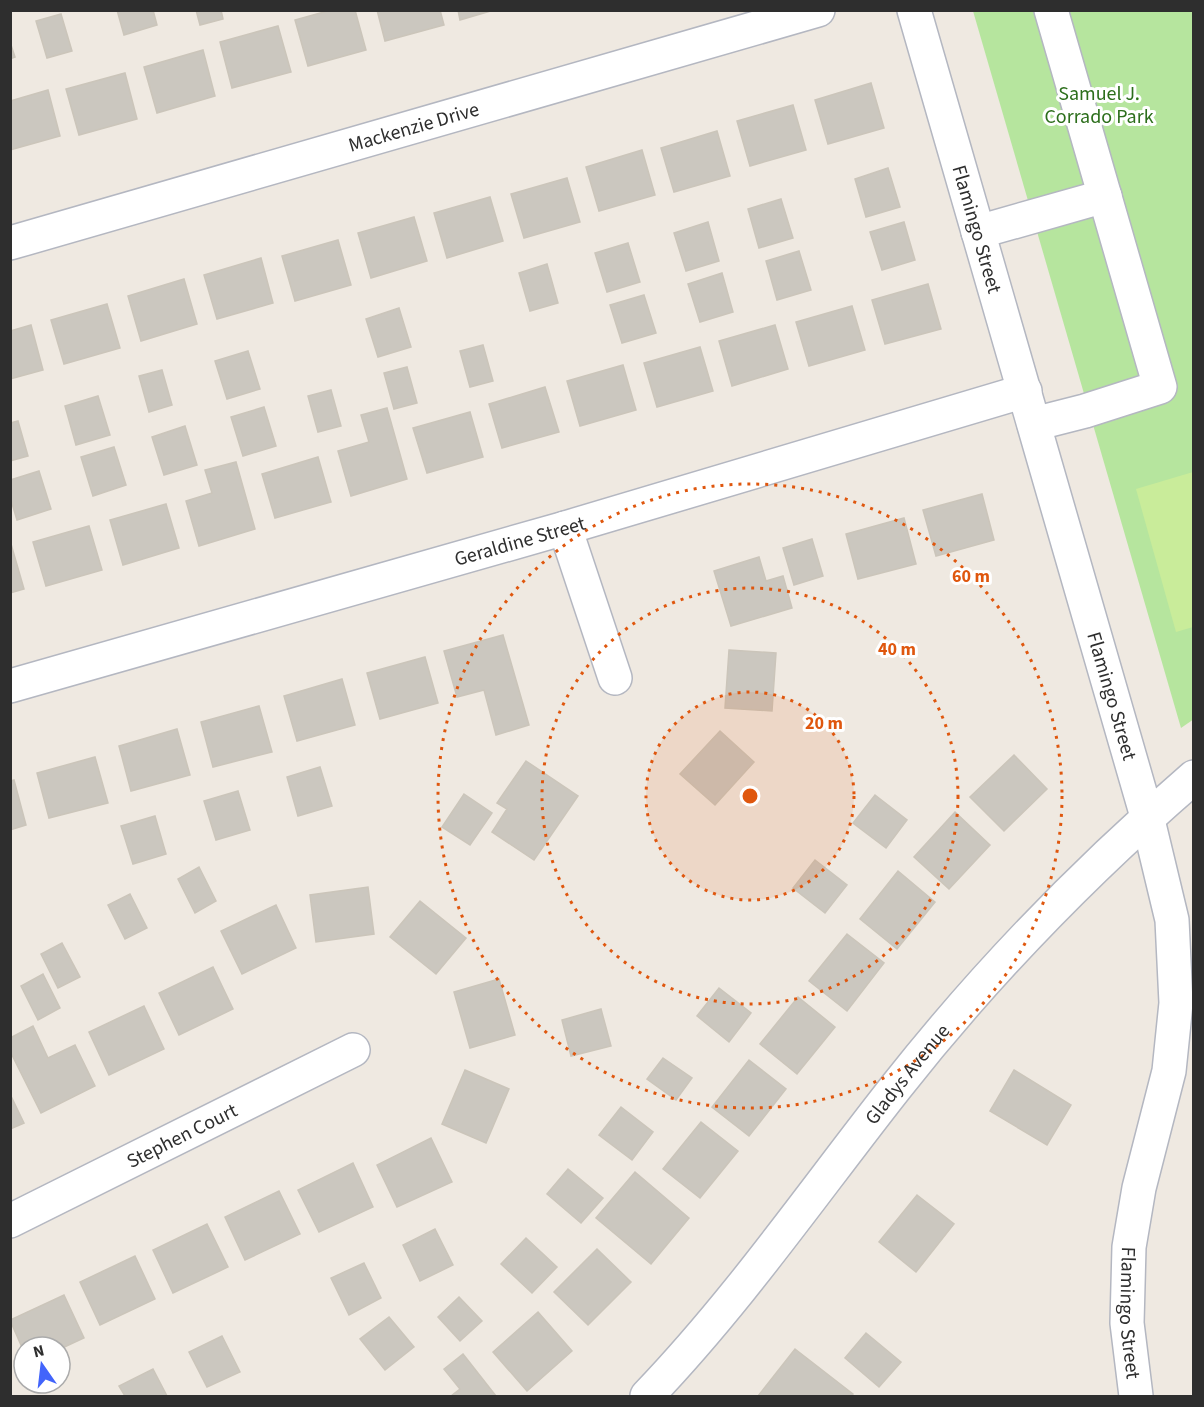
<svg xmlns="http://www.w3.org/2000/svg" width="1204" height="1407" font-family="'Source Sans 3',sans-serif">
<style>
.green{fill:#b6e59e}
.pitch{fill:#c9ec9a}
.building{fill:#cbc7bf;stroke:#cbc5ba;stroke-width:1.5}
.lines{fill:none;stroke-linecap:round;stroke-linejoin:round}
.minor-casing{stroke:#b4b7c1;stroke-width:36}
.minor{stroke:#fff;stroke-width:33}
.ring{fill:none;stroke:#df570e;stroke-width:3;stroke-dasharray:3 6}
.labels{text-anchor:middle;stroke-width:6;stroke-linejoin:round;paint-order:stroke}
.park-label{font-size:20px;fill:#2c6e1b;stroke:#fff}
.street-label{font-size:20px;fill:#2e2e2e;stroke:#fff}
.centre{fill:#df570e;stroke:#fff;stroke-width:3}
.ring-label{font-size:18px;text-anchor:middle;font-weight:bold;fill:#df570e;stroke:#fff;stroke-width:6;stroke-linejoin:round;paint-order:stroke}
</style>
<rect width="100%" height="100%" fill="#efe9e1"/>
<path class="green" d="M 973,11 L 1193,11 L 1194,719 L 1181,728 Z"/>
<path class="pitch" d="M 1193,472 L 1193,627 L 1176,632 L 1136,489 Z"/>
<path class="building" d="M 117,10 L 153,10 L 157,25 L 124,35 Z
M 196,10 L 221,10 L 223,19 L 200,25 Z
M 331,10 L 355,10 L 366,50 L 308,66 L 295,20 Z
M 377,10 L 440,10 L 444,25 L 385,41 Z
M 458,10 L 494,10 L 460,20 Z
M 61,14 L 72,51 L 47,58 L 36,21 Z
M 278,26 L 291,72 L 232,88 L 220,42 Z
M 10,42 L 15,57 L 10,59 Z
M 203,50 L 215,96 L 157,113 L 144,67 Z
M 125,73 L 137,119 L 79,135 L 66,89 Z
M 871,83 L 884,128 L 828,144 L 815,100 Z
M 48,90 L 60,136 L 10,150 L 10,101 Z
M 793,105 L 806,150 L 750,166 L 737,121 Z
M 717,131 L 730,176 L 674,192 L 661,148 Z
M 642,150 L 655,195 L 599,211 L 586,167 Z
M 888,168 L 900,207 L 866,217 L 855,179 Z
M 567,178 L 580,222 L 524,238 L 511,194 Z
M 490,197 L 503,241 L 447,258 L 434,213 Z
M 781,199 L 793,238 L 759,248 L 748,209 Z
M 414,217 L 427,261 L 371,278 L 358,233 Z
M 708,222 L 719,261 L 686,271 L 674,233 Z
M 904,222 L 915,260 L 882,270 L 870,232 Z
M 338,240 L 351,285 L 295,301 L 282,256 Z
M 628,243 L 640,282 L 607,292 L 595,253 Z
M 799,251 L 811,290 L 777,300 L 766,261 Z
M 261,258 L 273,303 L 217,319 L 204,275 Z
M 547,264 L 558,303 L 530,311 L 519,273 Z
M 722,273 L 733,312 L 700,322 L 688,284 Z
M 184,279 L 197,324 L 141,341 L 128,296 Z
M 928,284 L 941,329 L 885,344 L 872,300 Z
M 644,295 L 656,333 L 622,343 L 610,305 Z
M 107,304 L 120,348 L 64,364 L 51,320 Z
M 852,306 L 865,350 L 809,366 L 796,322 Z
M 399,308 L 411,347 L 378,357 L 366,319 Z
M 31,325 L 43,370 L 10,379 L 10,331 Z
M 775,325 L 788,369 L 732,386 L 719,341 Z
M 483,345 L 493,381 L 470,387 L 460,351 Z
M 700,347 L 713,391 L 657,407 L 644,363 Z
M 248,351 L 260,389 L 227,399 L 215,361 Z
M 623,365 L 636,410 L 580,426 L 567,381 Z
M 407,367 L 417,403 L 394,409 L 384,373 Z
M 162,370 L 172,405 L 149,412 L 139,376 Z
M 545,387 L 559,432 L 502,448 L 489,404 Z
M 331,390 L 341,426 L 318,432 L 308,396 Z
M 98,396 L 110,435 L 76,445 L 65,406 Z
M 264,407 L 276,446 L 243,456 L 231,417 Z
M 387,408 L 407,479 L 351,496 L 338,451 L 369,442 L 361,415 Z
M 470,412 L 483,457 L 427,473 L 413,428 Z
M 18,421 L 28,456 L 10,461 L 10,423 Z
M 185,426 L 197,465 L 164,475 L 152,437 Z
M 114,447 L 126,485 L 93,496 L 81,457 Z
M 318,457 L 331,502 L 275,518 L 262,474 Z
M 236,462 L 255,529 L 199,546 L 186,501 L 212,493 L 205,470 Z
M 39,471 L 51,509 L 17,520 L 10,497 L 10,480 Z
M 982,494 L 994,540 L 936,556 L 923,510 Z
M 166,504 L 179,548 L 123,565 L 110,520 Z
M 904,518 L 916,564 L 858,579 L 846,534 Z
M 89,526 L 102,570 L 46,586 L 33,542 Z
M 812,539 L 823,576 L 794,585 L 783,548 Z
M 11,544 L 24,589 L 10,593 L 10,545 Z
M 759,557 L 766,581 L 783,576 L 792,608 L 731,626 L 714,571 Z
M 503,635 L 529,725 L 496,735 L 484,690 L 457,697 L 444,651 Z
M 729,650 L 776,653 L 772,711 L 725,708 Z
M 425,657 L 438,703 L 380,719 L 367,673 Z
M 342,679 L 355,725 L 297,741 L 284,696 Z
M 259,706 L 272,752 L 213,767 L 201,722 Z
M 177,729 L 190,775 L 131,791 L 119,746 Z
M 720,731 L 754,762 L 715,805 L 680,774 Z
M 1014,755 L 1047,789 L 1004,831 L 970,797 Z
M 95,757 L 108,803 L 49,818 L 37,773 Z
M 526,761 L 578,796 L 534,860 L 492,832 L 507,809 L 497,803 Z
M 320,767 L 332,806 L 298,816 L 287,777 Z
M 14,780 L 26,825 L 10,830 L 10,781 Z
M 238,791 L 250,830 L 216,840 L 204,801 Z
M 464,794 L 492,813 L 470,845 L 442,827 Z
M 875,795 L 907,820 L 886,848 L 853,823 Z
M 955,812 L 990,845 L 949,889 L 914,857 Z
M 155,816 L 166,854 L 133,864 L 121,826 Z
M 815,860 L 847,885 L 825,913 L 793,888 Z
M 199,867 L 216,901 L 195,913 L 178,879 Z
M 898,871 L 935,902 L 897,949 L 860,919 Z
M 368,887 L 374,934 L 316,942 L 310,895 Z
M 130,894 L 147,928 L 125,939 L 108,905 Z
M 420,901 L 466,938 L 436,974 L 390,937 Z
M 276,905 L 296,948 L 242,974 L 221,931 Z
M 847,934 L 884,963 L 847,1011 L 809,981 Z
M 62,943 L 80,977 L 58,988 L 41,954 Z
M 213,967 L 233,1009 L 179,1035 L 159,993 Z
M 43,974 L 60,1008 L 38,1020 L 21,986 Z
M 499,979 L 515,1035 L 470,1048 L 454,992 Z
M 719,988 L 751,1013 L 729,1042 L 697,1016 Z
M 798,997 L 835,1027 L 797,1074 L 760,1044 Z
M 144,1006 L 164,1049 L 109,1075 L 89,1032 Z
M 601,1009 L 611,1046 L 571,1056 L 562,1020 Z
M 33,1026 L 48,1058 L 75,1045 L 95,1086 L 41,1113 L 10,1051 L 10,1038 Z
M 663,1058 L 692,1078 L 676,1100 L 647,1079 Z
M 749,1060 L 786,1089 L 749,1136 L 712,1107 Z
M 465,1070 L 509,1089 L 486,1143 L 442,1124 Z
M 1014,1070 L 1071,1105 L 1047,1145 L 990,1111 Z
M 10,1094 L 24,1123 L 10,1129 Z
M 621,1107 L 653,1132 L 632,1160 L 599,1135 Z
M 701,1122 L 738,1151 L 700,1198 L 663,1169 Z
M 431,1138 L 452,1182 L 397,1207 L 377,1165 Z
M 353,1163 L 373,1207 L 319,1232 L 298,1190 Z
M 568,1169 L 603,1198 L 581,1223 L 547,1194 Z
M 635,1172 L 689,1218 L 651,1264 L 596,1218 Z
M 279,1191 L 300,1234 L 245,1260 L 225,1217 Z
M 917,1195 L 954,1224 L 916,1272 L 879,1242 Z
M 207,1224 L 228,1267 L 173,1293 L 153,1250 Z
M 435,1229 L 453,1265 L 420,1281 L 403,1245 Z
M 526,1238 L 557,1267 L 532,1293 L 501,1264 Z
M 597,1249 L 631,1282 L 588,1325 L 554,1292 Z
M 135,1256 L 155,1299 L 100,1325 L 80,1282 Z
M 364,1263 L 381,1298 L 349,1315 L 331,1278 Z
M 64,1295 L 84,1338 L 60,1349 L 60,1347 L 24,1347 L 24,1352 L 10,1320 Z
M 459,1297 L 482,1321 L 460,1341 L 438,1317 Z
M 538,1312 L 572,1351 L 527,1391 L 493,1352 Z
M 389,1317 L 414,1347 L 385,1370 L 360,1339 Z
M 866,1333 L 901,1362 L 879,1387 L 845,1358 Z
M 222,1336 L 240,1372 L 207,1387 L 189,1352 Z
M 795,1349 L 853,1394 L 851,1396 L 758,1396 Z
M 463,1354 L 496,1396 L 451,1396 L 460,1389 L 444,1369 Z
M 153,1369 L 167,1396 L 125,1396 L 119,1386 Z"/>
<g class="lines">
<g class="minor-casing">
<g id="minor">
<path id="s1" d="M 914,10 L 1148,820 L 1172,920 L 1176,1003 L 1169,1071 L 1139,1188 L 1129,1247 L 1127,1323 L 1136,1396"/>
<path d="M 978,232 L 1105,196"/>
<path id="s2" d="M 10,243 L 818,10"/>
<path d="M 1034,424 L 1085,411 L 1160,387 L 1051,10"/>
<path d="M 565,528 L 615,678"/>
<path id="s3" d="M 10,686 L 565,528 L 1025,391"/>
<path id="s4" d="M 10,1221 L 353,1050"/>
<path id="s5" d="M 647,1396 C 739,1300 814,1191 896,1087 C 985,974 1085,871 1194,777"/>
</g>
</g>
<use href="#minor" class="minor"/>
</g>
<circle cx="750" cy="796" r="104" fill="#df570e" fill-opacity=".12"/>
<g class="ring">
<circle cx="750" cy="796" r="104"/>
<circle cx="750" cy="796" r="208"/>
<circle cx="750" cy="796" r="312"/>
</g>
<g class="labels">
<g class="park-label">
<text x="1099" y="100">Samuel J.<tspan x="1099" dy="23">Corrado Park</tspan></text>
</g>
<g class="street-label">
<text dy="7" stroke="none"><textPath href="#s2" startOffset="420">Mackenzie Drive</textPath></text>
<text dy="7" stroke="none"><textPath href="#s1" startOffset="228">Flamingo Street</textPath></text>
<text dy="7" stroke="none"><textPath href="#s3" startOffset="530">Geraldine Street</textPath></text>
<text dy="7" stroke="none"><textPath href="#s1" startOffset="714">Flamingo Street</textPath></text>
<text dy="7" stroke="none"><textPath href="#s5" startOffset="414">Gladys Avenue</textPath></text>
<text dy="7" stroke="none"><textPath href="#s4" startOffset="192">Stephen Court</textPath></text>
<text dy="7" stroke="none"><textPath href="#s1" startOffset="1344">Flamingo Street</textPath></text>
</g>
</g>
<circle cx="750" cy="796" r="9" class="centre"/>
<g class="ring-label">
<text x="971" y="582">60 m</text>
<text x="897" y="655">40 m</text>
<text x="824" y="729">20 m</text>
</g>
<rect width="1204" height="1407" fill="none" stroke="#2e2e2e" stroke-width="24"/>
<g transform="translate(42 1365) rotate(346)"><circle r="28" fill="#ffffff" stroke="#ababab" stroke-width="1.5"/>
<path d="M0-4.5L10 22L0 15L-10 22Z" fill="#4264fb"/>
<text y="-9" font-size="16" font-weight="bold" text-anchor="middle" fill="#2e2e2e">N</text>
</g>
</svg>
